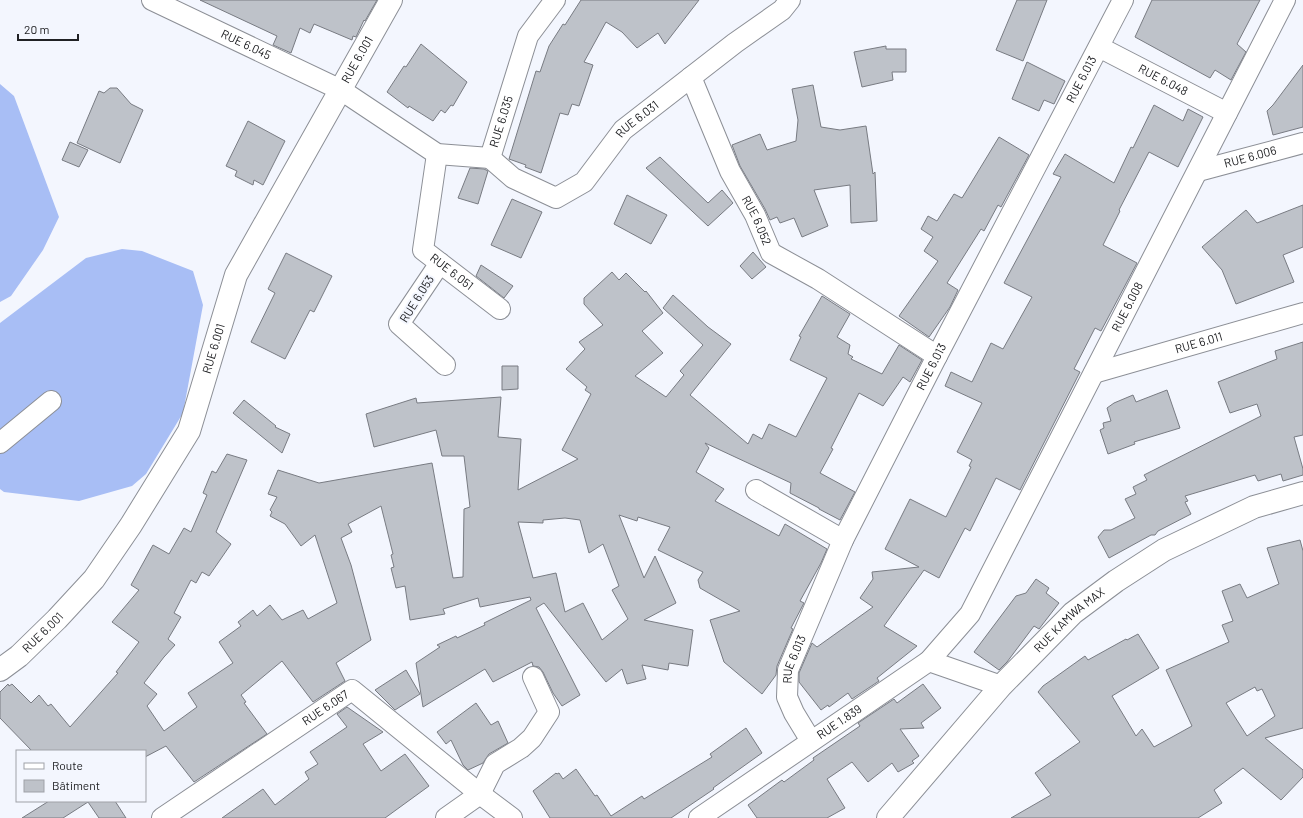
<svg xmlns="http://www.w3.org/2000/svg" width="1303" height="818" font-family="Barlow,sans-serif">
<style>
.forest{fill:#a8bef5}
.building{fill:#bec2c9;stroke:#787b82;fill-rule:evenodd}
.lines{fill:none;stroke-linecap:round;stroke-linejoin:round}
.street-casing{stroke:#8c8f96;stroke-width:22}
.secondary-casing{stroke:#8c8f96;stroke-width:24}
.street{stroke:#fff;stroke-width:20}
.secondary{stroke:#fff;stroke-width:22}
.labels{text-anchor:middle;stroke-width:4;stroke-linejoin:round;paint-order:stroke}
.street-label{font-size:12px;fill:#202124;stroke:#f3f6fe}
</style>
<rect width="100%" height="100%" fill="#f3f6fe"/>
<path class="forest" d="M 0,84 L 14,96 L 59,217 L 43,250 L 11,296 L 0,302 Z
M 122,249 L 142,251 L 193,271 L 203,305 L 183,413 L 146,474 L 132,486 L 79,501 L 4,492 L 0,489 L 0,323 L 86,258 Z"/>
<path class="building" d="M 200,0 L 377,0 L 365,21 L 364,20 L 356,37 L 353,36 L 352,40 L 314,24 L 310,33 L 300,28 L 291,53 L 273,45 L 277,36 Z
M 581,0 L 699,0 L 665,44 L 658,33 L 637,48 L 622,32 L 606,22 L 584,62 L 593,65 L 579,106 L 572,104 L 568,115 L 560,113 L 541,173 L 525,167 L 526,165 L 509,159 L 536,71 L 540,72 L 549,46 L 563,24 L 565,25 Z
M 1017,0 L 1047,0 L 1023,61 L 996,50 Z
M 1152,0 L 1260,0 L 1237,44 L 1246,52 L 1231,80 L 1215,70 L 1210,78 L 1135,37 Z
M 421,44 L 467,82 L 453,106 L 451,105 L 445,113 L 441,110 L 433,121 L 409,106 L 408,108 L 387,92 L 404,66 L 406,67 Z
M 886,46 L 886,49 L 906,49 L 906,72 L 892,72 L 893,80 L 862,87 L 854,52 Z
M 1027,62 L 1065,81 L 1054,104 L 1044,100 L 1039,111 L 1012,99 Z
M 1303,65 L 1303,127 L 1273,135 L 1267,111 L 1273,105 Z
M 813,85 L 821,127 L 840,130 L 866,126 L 873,174 L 875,172 L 877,221 L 851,223 L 850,185 L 814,190 L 828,226 L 802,237 L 794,218 L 780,223 L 777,217 L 770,220 L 765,209 L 740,166 L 732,145 L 760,134 L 767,150 L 796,141 L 798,120 L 792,89 Z
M 110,88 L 117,88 L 131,104 L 143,110 L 120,163 L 77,143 L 99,91 L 104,93 Z
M 1154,105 L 1183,121 L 1188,109 L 1203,117 L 1178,167 L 1149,152 L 1119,210 L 1120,211 L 1103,245 L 1137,263 L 1101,331 L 1095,328 L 1074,369 L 1080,372 L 1020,490 L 996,478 L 970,531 L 965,528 L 939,578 L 924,570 L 884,626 L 917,646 L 877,678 L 879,681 L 852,699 L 848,693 L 829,707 L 828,705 L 821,710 L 799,682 L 799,673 L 812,643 L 817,647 L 873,607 L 860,598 L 873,579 L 872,572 L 919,567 L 885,549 L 910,499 L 946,517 L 971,467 L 969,466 L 972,460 L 957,452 L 982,403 L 945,386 L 951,372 L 972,382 L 991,343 L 1003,349 L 1032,297 L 1004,283 L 1061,177 L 1053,174 L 1065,154 L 1114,183 L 1131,147 L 1133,148 Z
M 248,121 L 285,141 L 263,185 L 254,180 L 253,185 L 235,176 L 237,171 L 226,166 Z
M 999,137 L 1029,155 L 1001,207 L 998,205 L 984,231 L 981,229 L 947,283 L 958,290 L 950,307 L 929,337 L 899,316 L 938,261 L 924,251 L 933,237 L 921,229 L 928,216 L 937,221 L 954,194 L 962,198 Z
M 70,142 L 88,150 L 79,167 L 62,160 Z
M 660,157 L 708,203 L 722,190 L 733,203 L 708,226 L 646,168 Z
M 470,168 L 484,169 L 488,171 L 478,204 L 458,198 Z
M 627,195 L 667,215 L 651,244 L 614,224 Z
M 512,199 L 542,212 L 521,258 L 491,245 Z
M 1303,205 L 1303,247 L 1283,255 L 1294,282 L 1236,304 L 1222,270 L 1202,247 L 1246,210 L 1257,223 Z
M 753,252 L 766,267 L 752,279 L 740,266 Z
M 286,253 L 332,276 L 314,312 L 310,310 L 285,359 L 251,342 L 275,293 L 268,289 Z
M 481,265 L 513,286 L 504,298 L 476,276 Z
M 612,272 L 619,280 L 626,273 L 645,292 L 646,291 L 663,313 L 642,331 L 663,353 L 635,376 L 666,397 L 684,375 L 680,371 L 703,345 L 663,308 L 673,295 L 708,327 L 731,344 L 690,395 L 748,444 L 753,434 L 762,439 L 769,424 L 796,437 L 827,378 L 790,360 L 801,337 L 799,336 L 822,296 L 850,314 L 837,337 L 850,345 L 848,354 L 853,357 L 851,359 L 882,374 L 899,345 L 922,360 L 910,382 L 903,377 L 883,406 L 859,393 L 831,448 L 833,449 L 820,473 L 855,492 L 840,520 L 819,509 L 819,508 L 790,493 L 791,483 L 705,443 L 709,448 L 696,472 L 724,489 L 715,501 L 779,536 L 785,524 L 827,549 L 821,563 L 800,601 L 804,603 L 791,628 L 793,629 L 777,666 L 776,675 L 762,694 L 724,662 L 710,620 L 740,611 L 700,588 L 698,580 L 703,572 L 658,550 L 670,527 L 638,517 L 637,521 L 619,515 L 644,578 L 655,556 L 676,603 L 644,620 L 693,630 L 688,666 L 669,663 L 668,670 L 642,665 L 646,679 L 627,684 L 622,669 L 606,682 L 544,603 L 536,608 L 580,695 L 562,706 L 553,693 L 543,672 L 539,667 L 533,666 L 532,662 L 493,682 L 485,669 L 423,707 L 416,663 L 440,647 L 437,645 L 456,636 L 457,638 L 485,625 L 484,623 L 531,600 L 530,597 L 480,607 L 478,598 L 443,609 L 445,614 L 410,620 L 405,586 L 396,588 L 391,568 L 394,567 L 391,555 L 393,554 L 381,506 L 348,524 L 352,532 L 341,538 L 351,565 L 371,640 L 336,663 L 345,681 L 313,702 L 282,661 L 241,695 L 246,702 L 244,703 L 267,734 L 194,782 L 166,746 L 145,757 L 145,751 L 32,751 L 0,718 L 0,692 L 8,684 L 9,686 L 12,684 L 31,703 L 39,695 L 48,706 L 51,704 L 70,727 L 118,673 L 116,672 L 139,642 L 112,622 L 139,590 L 131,585 L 153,545 L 169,554 L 184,528 L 191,532 L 207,495 L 203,493 L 212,471 L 216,473 L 227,454 L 247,460 L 216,532 L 231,544 L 209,576 L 202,572 L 196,583 L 191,580 L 174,613 L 181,617 L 168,639 L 175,645 L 164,657 L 144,683 L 157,694 L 147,706 L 164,731 L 197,707 L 188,693 L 233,663 L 219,642 L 241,626 L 238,622 L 253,610 L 257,616 L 270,605 L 282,620 L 303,610 L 308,619 L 337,603 L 315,535 L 301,546 L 285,524 L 270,516 L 272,512 L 270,510 L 277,497 L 268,494 L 278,470 L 319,483 L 432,463 L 453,578 L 463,577 L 464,509 L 470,507 L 464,456 L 442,456 L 436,430 L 374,447 L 366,414 L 416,398 L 417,403 L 501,397 L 498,437 L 521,439 L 518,490 L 578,459 L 562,450 L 591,394 L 585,390 L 587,387 L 566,369 L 585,349 L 579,342 L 603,325 L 584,304 L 584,298 ZM 565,518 L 580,520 L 589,553 L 603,544 L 619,586 L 612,590 L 628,619 L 602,640 L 583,603 L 565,612 L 556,573 L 533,578 L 518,522 L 543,523 L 543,520 Z
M 1303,342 L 1303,435 L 1294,437 L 1303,469 L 1303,475 L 1283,481 L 1281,474 L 1258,481 L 1255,475 L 1185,496 L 1188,501 L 1185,502 L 1191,514 L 1158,531 L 1155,535 L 1151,535 L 1109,558 L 1098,537 L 1104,530 L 1111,530 L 1135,518 L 1125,499 L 1136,494 L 1133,487 L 1147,480 L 1144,475 L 1261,416 L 1257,404 L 1230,413 L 1218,382 L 1277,359 L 1275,351 Z
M 502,366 L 518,366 L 518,389 L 502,390 Z
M 1167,390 L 1180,428 L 1134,442 L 1135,444 L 1108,454 L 1100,430 L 1104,428 L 1103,423 L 1111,421 L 1107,408 L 1114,403 L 1133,395 L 1136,402 Z
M 244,400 L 276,426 L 275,427 L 290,434 L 282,453 L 233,413 Z
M 1300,540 L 1303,551 L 1303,728 L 1265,738 L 1303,770 L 1303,777 L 1281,800 L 1243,768 L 1214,790 L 1222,803 L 1198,818 L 1011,818 L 1051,795 L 1035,773 L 1080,742 L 1038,692 L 1043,686 L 1085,656 L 1088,660 L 1126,639 L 1127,640 L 1138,634 L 1159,668 L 1112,696 L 1136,736 L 1142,729 L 1154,747 L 1192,726 L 1166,670 L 1229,642 L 1222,625 L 1233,621 L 1222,591 L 1240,584 L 1247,598 L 1279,584 L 1267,548 ZM 1255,687 L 1257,691 L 1262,689 L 1275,716 L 1247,736 L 1226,703 Z
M 1036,579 L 1049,588 L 1046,593 L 1059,603 L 1039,629 L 1034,626 L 1007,662 L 999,670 L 974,652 L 1016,596 L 1026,593 Z
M 406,670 L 420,694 L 395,710 L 375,690 Z
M 923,684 L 941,708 L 921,723 L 924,728 L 900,729 L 919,756 L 912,761 L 914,763 L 898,772 L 892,763 L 868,782 L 852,762 L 827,779 L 845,808 L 827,818 L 757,818 L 748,805 L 782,780 L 784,782 L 814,760 L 813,758 L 860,726 L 858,723 L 894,699 L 897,703 Z
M 476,703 L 491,725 L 498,721 L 508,743 L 489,754 L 483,763 L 468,770 L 463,765 L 451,740 L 446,744 L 437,732 Z
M 347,707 L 383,732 L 363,744 L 381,771 L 405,754 L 429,786 L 385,818 L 222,818 L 263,789 L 275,805 L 309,779 L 305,772 L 318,764 L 310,752 L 347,727 L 337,714 Z
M 746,728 L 762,753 L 713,788 L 714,789 L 671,818 L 550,818 L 533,791 L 556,773 L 557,774 L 559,773 L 563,779 L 576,769 L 595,796 L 597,795 L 611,816 L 642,796 L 644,799 L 712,757 L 710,754 Z
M 49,801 L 115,801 L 126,818 L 99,818 L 88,802 L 63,818 L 22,818 Z"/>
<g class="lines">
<g class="street-casing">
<g id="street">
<path id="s1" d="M 152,0 L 341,90 L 437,154 L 490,158 L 528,36 L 555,0"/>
<path id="s2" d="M 1099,47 L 1227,113"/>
<path id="s3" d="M 691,77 L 730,171 L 755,215 L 771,253 L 818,279 L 937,356"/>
<path id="s4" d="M 437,154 L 423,250 L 500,309"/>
<path id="s5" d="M 490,158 L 513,178 L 556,198 L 584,182 L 623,130 L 735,43 L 782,10 L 790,0"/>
<path id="s6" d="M 1198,171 L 1303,143"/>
<path d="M 440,263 L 399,324 L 445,365"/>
<path id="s7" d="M 1094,373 L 1303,313"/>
<path d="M 0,443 L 51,401"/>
<path d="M 756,490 L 843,540"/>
<path d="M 929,661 L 1001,686"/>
<path id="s8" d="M 811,741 L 794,713 L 787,697 L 788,670 L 843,540 L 937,356 L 1123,0"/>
<path id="s9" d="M 162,818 L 352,690 L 480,794 L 512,818"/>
<path d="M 446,818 L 480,794 L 495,764 L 521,748 L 532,738 L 549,712 L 533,677"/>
<path id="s10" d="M 699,818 L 929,661 L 970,614 L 1285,0"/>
</g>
</g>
<g class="secondary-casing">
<g id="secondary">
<path id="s11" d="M 0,670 L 19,656 L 57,619 L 94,579 L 131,525 L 189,431 L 236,275 L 391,0"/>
<path id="s12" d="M 888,818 L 1001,686 L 1073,613 L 1116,581 L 1164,550 L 1254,507 L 1303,493"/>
</g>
</g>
<use href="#street" class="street"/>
<use href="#secondary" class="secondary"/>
</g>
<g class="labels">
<g class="street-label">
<text dy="4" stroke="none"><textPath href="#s1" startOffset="104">RUE 6.045</textPath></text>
<text dy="4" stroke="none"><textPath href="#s11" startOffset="717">RUE 6.001</textPath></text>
<text dy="4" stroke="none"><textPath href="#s8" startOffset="737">RUE 6.013</textPath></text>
<text dy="4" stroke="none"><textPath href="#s2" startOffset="72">RUE 6.048</textPath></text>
<text dy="4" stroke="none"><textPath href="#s5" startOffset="193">RUE 6.031</textPath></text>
<text dy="4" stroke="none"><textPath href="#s1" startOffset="416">RUE 6.035</textPath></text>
<text dy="4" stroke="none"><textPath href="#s6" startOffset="54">RUE 6.006</textPath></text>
<text dy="4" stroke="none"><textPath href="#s3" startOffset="158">RUE 6.052</textPath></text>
<text dy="4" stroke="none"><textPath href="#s4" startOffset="133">RUE 6.051</textPath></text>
<text transform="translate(417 299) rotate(-58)" y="4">RUE 6.053</text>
<text dy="4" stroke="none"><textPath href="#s10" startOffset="686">RUE 6.008</textPath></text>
<text dy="4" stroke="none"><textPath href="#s7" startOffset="109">RUE 6.011</textPath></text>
<text dy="4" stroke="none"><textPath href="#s11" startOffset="393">RUE 6.001</textPath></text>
<text dy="4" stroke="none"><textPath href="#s8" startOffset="413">RUE 6.013</textPath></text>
<text dy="4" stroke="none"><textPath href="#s12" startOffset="269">RUE KAMWA MAX</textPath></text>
<text dy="4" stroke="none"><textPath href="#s11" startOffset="57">RUE 6.001</textPath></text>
<text dy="4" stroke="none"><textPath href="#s8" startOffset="89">RUE 6.013</textPath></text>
<text dy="4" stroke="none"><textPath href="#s9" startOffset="197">RUE 6.067</textPath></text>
<text dy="4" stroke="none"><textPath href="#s10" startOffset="170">RUE 1.839</textPath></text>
</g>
</g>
<rect x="16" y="750" width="130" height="52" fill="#f3f6fe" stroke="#9fa1a7"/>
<rect x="24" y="763" width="20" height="6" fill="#ffffff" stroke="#9fa1a7"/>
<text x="52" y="770" font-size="12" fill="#202124">Route</text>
<rect x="24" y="780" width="20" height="12" fill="#bec2c9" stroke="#9fa1a7"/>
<text x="52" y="790" font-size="12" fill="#202124">Bâtiment</text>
<path d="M18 34v6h60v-6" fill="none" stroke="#202124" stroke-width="2"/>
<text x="24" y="34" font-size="12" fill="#202124" stroke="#f3f6fe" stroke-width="3" paint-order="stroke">20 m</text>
</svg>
